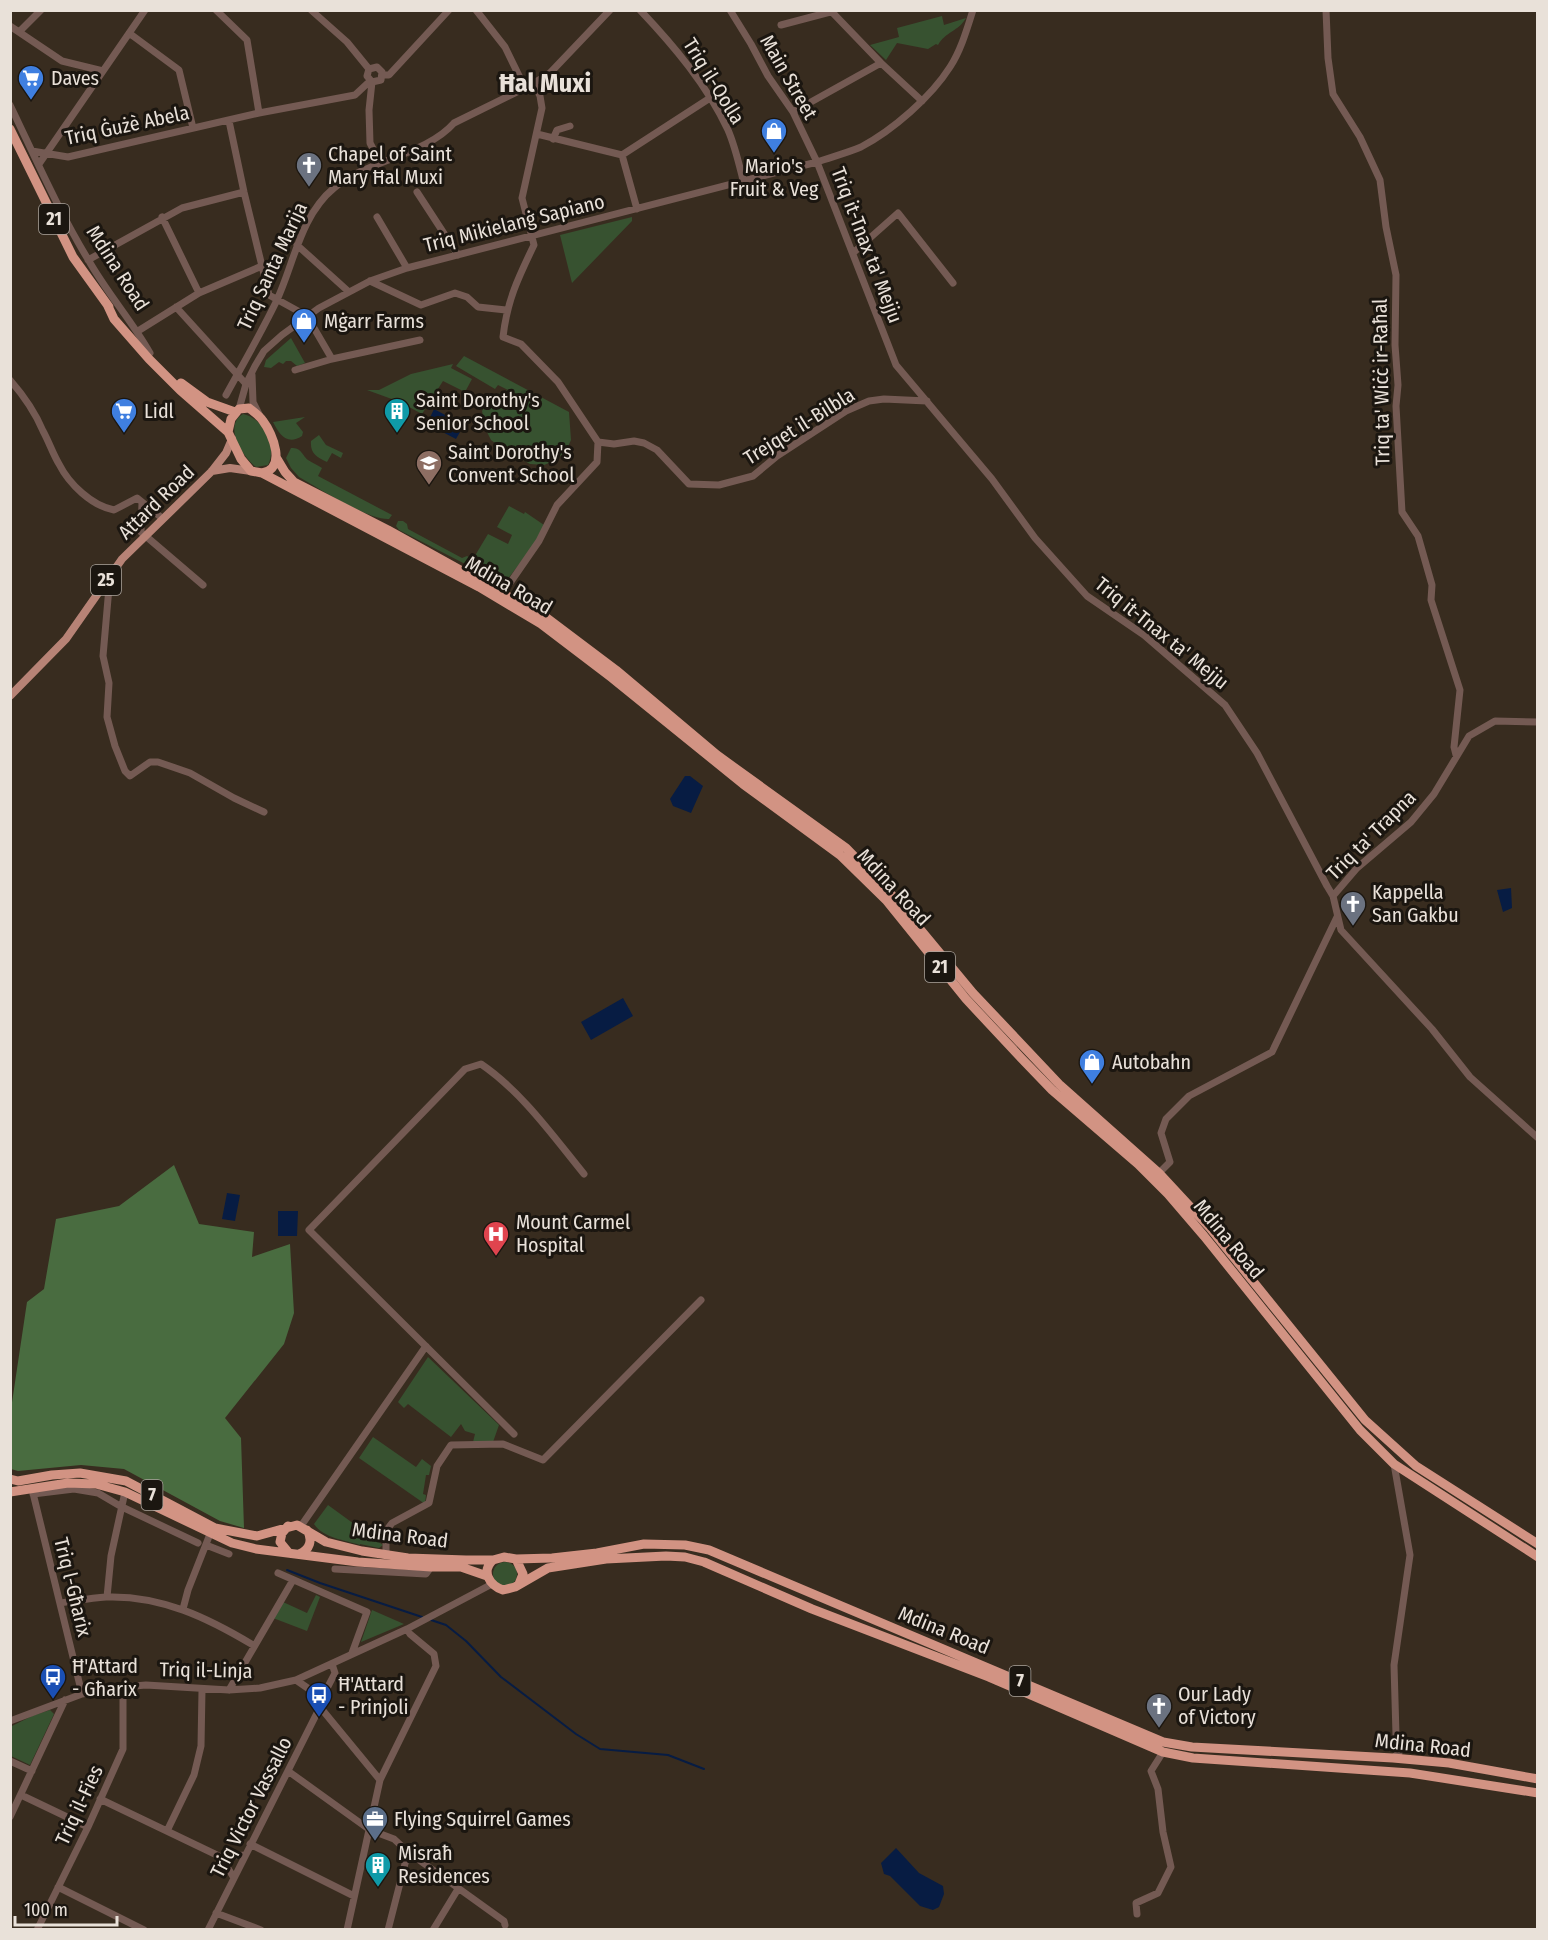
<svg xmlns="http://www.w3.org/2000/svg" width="1548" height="1940" font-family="'Fira Sans Condensed',sans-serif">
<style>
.green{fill:#375230}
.forest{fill:#496c40}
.water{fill:#071c43}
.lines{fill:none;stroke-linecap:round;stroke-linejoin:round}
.stream{stroke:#071c43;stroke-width:2}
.minor{stroke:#745a53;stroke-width:7}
.major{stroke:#b78376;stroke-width:8}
.highway{stroke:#d29383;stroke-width:9}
.labels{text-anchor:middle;stroke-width:6;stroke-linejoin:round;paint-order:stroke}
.shield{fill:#1b1610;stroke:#aba49d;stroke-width:1.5}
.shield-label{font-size:18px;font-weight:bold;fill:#e9e1d9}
.street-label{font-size:20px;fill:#e9e1d9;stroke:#1b1610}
.poi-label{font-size:20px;fill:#e9e1d9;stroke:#1b1610;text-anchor:start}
.district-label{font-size:26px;font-weight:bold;fill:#e9e1d9;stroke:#1b1610}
</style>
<rect width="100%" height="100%" fill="#382c1f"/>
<path class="green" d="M 942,16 L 944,25 L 966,18 C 959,31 945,32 938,45 L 936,44 L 928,49 L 897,43 L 886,60 L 870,45 L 899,37 L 897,28 Z
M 632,217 L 632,221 L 572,283 L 560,235 Z
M 291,338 L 305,363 L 297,366 L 291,361 L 286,361 L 283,364 L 279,362 L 271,368 L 264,367 L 266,360 Z
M 464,356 L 569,412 L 571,440 L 566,451 L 556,460 L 544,465 L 530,464 L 500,447 L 491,440 L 486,430 L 482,411 L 491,397 L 508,390 L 498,385 L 495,389 L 456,366 Z
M 453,364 L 451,368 L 472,379 L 465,392 L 443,381 L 422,414 L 400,402 L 367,390 L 379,390 L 411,374 Z
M 243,414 C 263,418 278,446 268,465 L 256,467 C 242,456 223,426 243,414 Z
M 305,417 L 296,423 L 303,432 L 302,436 C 287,446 279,434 273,422 Z
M 319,435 L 326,445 L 343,453 L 341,458 L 332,453 L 327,462 C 316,457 310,453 311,441 Z
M 291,448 C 302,448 301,454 308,460 C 312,463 318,465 322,468 L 318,476 L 392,515 L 389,519 C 368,520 320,489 299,477 L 291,468 L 286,458 Z
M 509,506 L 524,514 L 525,512 L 544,525 L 536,542 L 504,584 L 399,530 L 396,526 L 398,521 L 403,521 L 407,524 L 408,529 L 462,558 L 467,556 L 473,559 L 488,534 L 508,544 L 512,535 L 497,527 Z
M 428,1357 L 499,1425 L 493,1442 L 473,1442 L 475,1434 L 465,1431 L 461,1424 L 451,1437 L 408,1404 L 404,1408 L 398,1402 Z
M 373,1437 L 416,1467 L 422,1459 L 431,1466 L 429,1475 L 426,1475 L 423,1494 L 426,1495 L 425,1504 L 359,1458 Z
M 328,1505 L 383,1545 L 379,1548 L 360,1544 L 360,1545 C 345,1540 323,1538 314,1524 Z
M493 1574a12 12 0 1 1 24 0a12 12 0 1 1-24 0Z
M 316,1595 L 320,1597 L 307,1631 L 273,1618 L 283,1602 L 307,1613 Z
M 372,1610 L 404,1624 L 361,1642 Z
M 50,1710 L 54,1714 L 30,1765 L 11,1756 L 10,1727 L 32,1716 Z"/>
<path class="forest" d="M 174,1165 L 199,1224 L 254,1232 L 252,1257 L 290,1244 L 294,1313 L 284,1344 L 225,1418 L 241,1438 L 244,1528 L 220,1521 L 124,1469 L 81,1465 L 18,1471 L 11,1469 L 11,1409 L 27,1302 L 44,1289 L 56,1219 L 119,1206 Z"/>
<path class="water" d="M 434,409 L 464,425 L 456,439 L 427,424 Z
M 685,776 L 690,776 L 703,786 L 691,813 L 673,806 L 670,799 Z
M 1511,888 L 1512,908 L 1503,912 L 1497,890 Z
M 623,998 L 633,1016 L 591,1040 L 581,1022 Z
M 227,1193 L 240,1195 L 235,1221 L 222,1219 Z
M 278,1211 L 298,1211 L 297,1236 L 278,1236 Z
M 896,1848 L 919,1873 L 943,1886 L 944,1894 L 939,1907 L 933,1910 L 920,1906 L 890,1876 L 884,1874 L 881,1863 Z"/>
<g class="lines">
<path class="stream" d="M 287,1570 L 320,1583 L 422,1617
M 431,1620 L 446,1625 L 466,1641 L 501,1677 L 576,1734 L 600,1749 L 668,1755 L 704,1769"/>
<path class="minor" d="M 216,10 L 247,40 L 259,113
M 311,10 L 347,42 L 369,69
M 476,10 L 505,47 L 525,88
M 640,10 C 674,46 707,85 728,130 C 735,146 739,164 743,180
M 730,10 L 751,44 L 768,76 L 793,112 L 817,162 L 896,365 L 992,479 L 1035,538 L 1087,596 L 1144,635 L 1225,705 L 1257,753 L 1327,886 L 1333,896 L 1341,930 L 1432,1029 L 1470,1077 L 1538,1138
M 1326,10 L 1328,58 L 1333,94 L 1360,137 L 1380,180 L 1386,227 L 1396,275 L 1395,345 L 1398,385 L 1396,406 L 1402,512 L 1418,536 L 1432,585 L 1431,600 L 1460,690 L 1454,747 L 1456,755
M 831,11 L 881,63 L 922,101
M 781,25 L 834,11
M 10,26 L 62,61 L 103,71
M 20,31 L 41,10
M 129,33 L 179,70 L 193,128
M 369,69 L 367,76 L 372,82 L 369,110 L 370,143 L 380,162
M 369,69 L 377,67 L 382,72 L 381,80 L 372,82
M 383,75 L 389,75 L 449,10
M 534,84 L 540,96 L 542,108 L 522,198 L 534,245 C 518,278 507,301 503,337 L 521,344 L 558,382 L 598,442
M 10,105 C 35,157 59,212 89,261 C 107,293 132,321 150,353
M 793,112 L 881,63
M 229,121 L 244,192 L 269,295 L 307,316 L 332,359
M 537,134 L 622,155 L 637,209
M 553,139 L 557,130 L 570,126
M 32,151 L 68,157 L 259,113 L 355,95 L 370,81
M 622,155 L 710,98
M 39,164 L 145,10
M 417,192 L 458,255
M 162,217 L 199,293
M 377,217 L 407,268
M 297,245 L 349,292
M 853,253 L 898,213 L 953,283
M 88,260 L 182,208 L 244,192
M 370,281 L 421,305 L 455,293 L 467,297 L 478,307 L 506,310
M 176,307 L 246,384
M 138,331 L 199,293 L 262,266
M 295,370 L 332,359 L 420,340
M 252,375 L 253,402 L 260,416
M 10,380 C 24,396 35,412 43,431 C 49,442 53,454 59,464 C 69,484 92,506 114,510 L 137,498 L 162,518
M 226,395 C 243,364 261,333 276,302 C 294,264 300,216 334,188 C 367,160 426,155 454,123 L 531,85 L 550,73 L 610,10
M 239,409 L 246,384 L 255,366 L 264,351 L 282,335 L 319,308 L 370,281 L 407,268 L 817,162 C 831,157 847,153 861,147 C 893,130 931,97 950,67 C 961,50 967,29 973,10
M 598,442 L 614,444 L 634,441 L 644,443 L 657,450 L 689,484 L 719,485 L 753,476 L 777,456 L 846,411 L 869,401 L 884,399 L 927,401
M 142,503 L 141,532 L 203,585
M 110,576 L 103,656 L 109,683 L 107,717 L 115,746 L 125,771 L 130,776 L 150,762 L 158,762 L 190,773 L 234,798 L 264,812
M 503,593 L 539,541 L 557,505 L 597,462 L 598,442
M 1333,896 L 1357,868 L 1411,822 L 1434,794 L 1469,736 L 1495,721 L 1538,722
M 1159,1173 L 1170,1162 L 1161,1133 L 1166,1119 L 1189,1096 L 1272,1052 L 1337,917
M 514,1434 L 309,1230 L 465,1069 L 481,1064 C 522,1092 553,1136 584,1174
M 32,1489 L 82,1694
M 33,1494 L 74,1489 L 98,1493 L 120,1506 L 198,1543
M 301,1526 L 426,1346
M 206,1545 L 229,1554
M 386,1555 L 386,1531 L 392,1523 L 429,1503 L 437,1466 L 451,1445 L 503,1444 L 543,1460 L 701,1300
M 335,1569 L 426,1574 L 431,1567
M 278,1573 L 367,1612 L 352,1653
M 107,1597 L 111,1556 L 125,1492
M 60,1603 C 75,1601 91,1598 106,1597 C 161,1595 208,1618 253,1645
M 183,1609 L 188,1590 L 210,1534
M 296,1680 L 322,1698
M 229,1690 L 293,1580
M 320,1707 L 380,1780
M 10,1721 L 82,1694 L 123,1687 L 146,1685 L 229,1690 L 260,1688 L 296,1680 L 407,1629 L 492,1584
M 1393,1758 L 1399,1753 L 1399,1744 L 1396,1735 L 1394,1665 L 1410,1555 L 1394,1464
M 10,1761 L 32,1771
M 288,1771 L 370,1830 L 394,1839 L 408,1852 L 504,1921 L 505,1925
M 21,1795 L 88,1827
M 100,1799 L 221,1857 L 245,1855
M 10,1817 L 65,1700
M 167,1831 L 194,1775 L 201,1746 L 202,1690
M 250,1844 L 354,1896
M 221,1857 L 234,1878
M 58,1887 L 144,1930
M 216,1913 L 261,1930
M 1137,1914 L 1136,1903 L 1158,1893 L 1171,1867 L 1163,1832 L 1158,1789 L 1151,1771 L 1163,1752
M 37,1930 L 88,1827 L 123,1749 L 123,1687
M 208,1930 L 320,1707 L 322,1698 L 335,1673 L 332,1664
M 347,1930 L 380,1780 L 436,1666 L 434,1654 L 410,1634 L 407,1629
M 388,1930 L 408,1852
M 433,1930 L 458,1889"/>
<path class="major" d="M 212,471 L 230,468 L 251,471
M 10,696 L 66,639 L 122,559 L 212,471 L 226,453 L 232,439"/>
<path class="highway" d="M 10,129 L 73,257 L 109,307
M 107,304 L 114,319 L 149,359 L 180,390 L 228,432 L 241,459 L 251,471 L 262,473 L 479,587 L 541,624 L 612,678 L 743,784 L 840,855 L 886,900 L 966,999 L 1022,1059 L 1052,1090 L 1138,1164 L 1168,1194 L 1204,1236 L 1360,1430 L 1394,1464 L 1538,1557
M 181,383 L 207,402 L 235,412
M 228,432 L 231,419 L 239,409 L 249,408 C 254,412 260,416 263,421 C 273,434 287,469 262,473
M 276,457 L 285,472 L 294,482 L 388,530 L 547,618 L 616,670 L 717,755 L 846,848 L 891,894 L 973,993 L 1059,1084 L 1159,1173 L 1210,1228 L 1365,1420 L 1416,1466 L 1538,1544
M 10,1479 L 18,1481 L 52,1475 L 80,1473 L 126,1481 L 215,1528 L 257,1536 L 297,1525 L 326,1542 L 362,1551 L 408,1558 L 466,1560 L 493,1560 L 504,1557 L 516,1559 L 552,1558 L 597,1553 L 644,1544 L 685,1545 L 709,1550 L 1163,1742 L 1192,1747 L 1393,1758 L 1449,1763 L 1538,1779
M 10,1492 L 68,1483 L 96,1484 L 125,1492 L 232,1543 L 256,1549 L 358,1562 L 431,1567 L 461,1567 L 487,1576
M 288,1526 L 282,1533 L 280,1542 L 289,1553
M 299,1554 C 310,1550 313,1540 307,1530
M 516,1559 L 523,1574 L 519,1584
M 493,1560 C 481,1571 489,1585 503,1590 L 515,1587 L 548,1568 L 606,1559 L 666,1556 L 685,1557 L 704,1562 L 812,1609 L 989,1677 L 1163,1752 L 1193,1758 L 1410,1773 L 1538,1793"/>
</g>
<defs>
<g id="supermarket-pin" transform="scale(1.35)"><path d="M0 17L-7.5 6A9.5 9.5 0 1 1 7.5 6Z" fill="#3f7fe0" stroke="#1b1610"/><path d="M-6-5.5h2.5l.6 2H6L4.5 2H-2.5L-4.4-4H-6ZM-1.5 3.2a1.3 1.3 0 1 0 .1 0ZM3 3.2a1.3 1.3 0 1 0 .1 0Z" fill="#fff"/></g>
<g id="shop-pin" transform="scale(1.35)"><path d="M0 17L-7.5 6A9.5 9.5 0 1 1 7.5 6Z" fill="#3f7fe0" stroke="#1b1610"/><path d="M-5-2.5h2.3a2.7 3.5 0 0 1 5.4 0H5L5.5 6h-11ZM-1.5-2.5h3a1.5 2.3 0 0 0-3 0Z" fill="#fff"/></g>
<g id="church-pin" transform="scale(1.35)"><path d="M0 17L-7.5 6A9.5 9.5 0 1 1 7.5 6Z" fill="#6b7280" stroke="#1b1610"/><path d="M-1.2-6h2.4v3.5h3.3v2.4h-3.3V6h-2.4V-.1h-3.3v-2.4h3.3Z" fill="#fff"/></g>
<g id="building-pin" transform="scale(1.35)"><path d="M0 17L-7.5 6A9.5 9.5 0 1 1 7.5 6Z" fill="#0f9aa8" stroke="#1b1610"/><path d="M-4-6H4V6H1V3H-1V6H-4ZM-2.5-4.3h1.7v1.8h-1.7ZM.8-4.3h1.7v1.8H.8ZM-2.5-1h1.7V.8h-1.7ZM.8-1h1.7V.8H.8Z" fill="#fff"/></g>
<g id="school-pin" transform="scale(1.35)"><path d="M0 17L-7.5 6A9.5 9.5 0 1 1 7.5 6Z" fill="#8d6e63" stroke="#1b1610"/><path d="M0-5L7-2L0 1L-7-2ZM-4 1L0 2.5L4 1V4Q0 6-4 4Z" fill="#fff"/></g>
<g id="hospital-pin" transform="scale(1.35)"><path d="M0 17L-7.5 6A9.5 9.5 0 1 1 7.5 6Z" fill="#e0444e" stroke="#1b1610"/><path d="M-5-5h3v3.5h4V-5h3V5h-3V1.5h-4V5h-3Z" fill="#fff"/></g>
<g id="bus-pin" transform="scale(1.35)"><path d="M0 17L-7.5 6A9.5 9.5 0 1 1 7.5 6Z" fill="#1a4fb4" stroke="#1b1610"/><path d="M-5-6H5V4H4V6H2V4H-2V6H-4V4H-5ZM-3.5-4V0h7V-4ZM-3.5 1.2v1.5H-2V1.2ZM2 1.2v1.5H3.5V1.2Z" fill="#fff"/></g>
<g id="office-pin" transform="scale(1.35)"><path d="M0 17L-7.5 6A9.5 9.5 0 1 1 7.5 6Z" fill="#5c6f8a" stroke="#1b1610"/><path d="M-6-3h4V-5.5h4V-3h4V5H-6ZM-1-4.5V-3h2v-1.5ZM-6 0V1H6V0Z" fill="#fff"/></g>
</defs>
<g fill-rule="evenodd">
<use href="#supermarket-pin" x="31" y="78"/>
<use href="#shop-pin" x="774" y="131"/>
<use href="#church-pin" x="309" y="165"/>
<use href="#shop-pin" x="304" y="321"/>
<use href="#supermarket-pin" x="124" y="411"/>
<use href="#building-pin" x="397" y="411"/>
<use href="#school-pin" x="429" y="463"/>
<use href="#church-pin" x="1353" y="904"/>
<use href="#shop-pin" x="1092" y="1062"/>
<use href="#hospital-pin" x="496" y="1234"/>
<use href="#bus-pin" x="53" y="1677"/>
<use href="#bus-pin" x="319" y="1695"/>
<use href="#church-pin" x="1159" y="1706"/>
<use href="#office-pin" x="375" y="1819"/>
<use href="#building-pin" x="378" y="1865"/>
</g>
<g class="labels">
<g class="shield">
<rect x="39" y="204" width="30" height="30" rx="4.5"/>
<rect x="91" y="565" width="30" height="30" rx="4.5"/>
<rect x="925" y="952" width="30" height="30" rx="4.5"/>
<rect x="141.5" y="1480" width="21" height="30" rx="4.5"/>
<rect x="1009.5" y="1666" width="21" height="30" rx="4.5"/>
</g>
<g class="shield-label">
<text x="54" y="225">21</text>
<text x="106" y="586">25</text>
<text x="940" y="973">21</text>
<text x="152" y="1501">7</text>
<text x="1020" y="1687">7</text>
</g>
<g class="street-label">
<text transform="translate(789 77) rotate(60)" y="7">Main Street</text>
<text transform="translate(714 81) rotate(58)" y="7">Triq il-Qolla</text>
<text transform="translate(127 125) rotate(-12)" y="7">Triq Ġużè Abela</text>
<text transform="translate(514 223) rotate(-14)" y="7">Triq Mikielanġ Sapiano</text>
<text transform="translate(867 245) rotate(69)" y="7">Triq it-Tnax ta' Mejju</text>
<text transform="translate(272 266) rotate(-65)" y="7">Triq Santa Marija</text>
<text transform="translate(118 268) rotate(57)" y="7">Mdina Road</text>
<text transform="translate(1381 382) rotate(-91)" y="7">Triq ta' Wiċċ ir-Raħal</text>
<text transform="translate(799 426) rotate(-32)" y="7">Trejqet il-Bilbla</text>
<text transform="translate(156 502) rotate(-44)" y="7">Attard Road</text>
<text transform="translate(509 585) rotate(30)" y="7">Mdina Road</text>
<text transform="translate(1162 633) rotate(39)" y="7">Triq it-Tnax ta' Mejju</text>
<text transform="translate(1371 835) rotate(-45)" y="7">Triq ta' Trapna</text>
<text transform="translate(894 887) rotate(47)" y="7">Mdina Road</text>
<text transform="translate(1229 1239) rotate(50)" y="7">Mdina Road</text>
<text transform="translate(400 1535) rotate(7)" y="7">Mdina Road</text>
<text transform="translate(73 1587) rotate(76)" y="7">Triq l-Għarix</text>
<text transform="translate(944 1630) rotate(22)" y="7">Mdina Road</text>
<text transform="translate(206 1670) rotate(1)" y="7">Triq il-Linja</text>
<text transform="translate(1423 1745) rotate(6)" y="7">Mdina Road</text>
<text transform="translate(79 1805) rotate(-65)" y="7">Triq il-Fies</text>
<text transform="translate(251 1807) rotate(-63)" y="7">Triq Victor Vassallo</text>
</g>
<g class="poi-label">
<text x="51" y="85">Daves</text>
<text x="328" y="161">Chapel of Saint<tspan x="328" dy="23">Mary Ħal Muxi</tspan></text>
<text x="774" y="173" text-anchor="middle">Mario's<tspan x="774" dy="23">Fruit &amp; Veg</tspan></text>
<text x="324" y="328">Mġarr Farms</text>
<text x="416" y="407">Saint Dorothy's<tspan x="416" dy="23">Senior School</tspan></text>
<text x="144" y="418">Lidl</text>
<text x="448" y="459">Saint Dorothy's<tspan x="448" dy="23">Convent School</tspan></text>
<text x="1372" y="899">Kappella<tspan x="1372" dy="23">San Gakbu</tspan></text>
<text x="1112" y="1069">Autobahn</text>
<text x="516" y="1229">Mount Carmel<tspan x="516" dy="23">Hospital</tspan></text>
<text x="72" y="1673">Ħ'Attard<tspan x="72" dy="23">- Għarix</tspan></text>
<text x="338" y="1691">Ħ'Attard<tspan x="338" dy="23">- Prinjoli</tspan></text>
<text x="1178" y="1701">Our Lady<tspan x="1178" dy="23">of Victory</tspan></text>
<text x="394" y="1826">Flying Squirrel Games</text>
<text x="398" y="1860">Misraħ<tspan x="398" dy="23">Residences</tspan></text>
</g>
<g class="district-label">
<text x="545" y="92">Ħal Muxi</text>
</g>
</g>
<rect width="1548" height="1940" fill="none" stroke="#e9e1d9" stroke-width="24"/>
<path d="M15 1916v9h102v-9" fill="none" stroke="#e9e1d9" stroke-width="3"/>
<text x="24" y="1916" font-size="18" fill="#e9e1d9" stroke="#1b1610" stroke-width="4.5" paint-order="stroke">100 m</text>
</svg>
